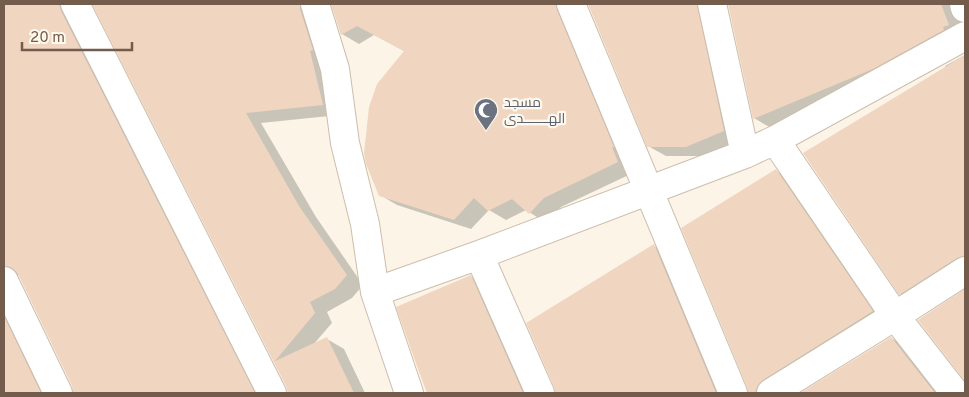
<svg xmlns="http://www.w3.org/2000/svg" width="969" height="397" font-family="Overpass,Cairo,sans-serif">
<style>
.shadow{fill:#0003}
.building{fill:#f0d5c0}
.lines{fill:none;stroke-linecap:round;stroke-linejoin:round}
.minor-casing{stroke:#cdbdad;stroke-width:30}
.minor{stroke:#fff;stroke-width:28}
.labels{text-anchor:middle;stroke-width:4.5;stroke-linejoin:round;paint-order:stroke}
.worship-label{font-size:14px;fill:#5b616d;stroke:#fef8ed;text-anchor:start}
</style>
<rect width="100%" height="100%" fill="#fcf5e7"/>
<path class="shadow" d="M 4,4 L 80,4 L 266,393 L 75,393 L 73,386 L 20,275 L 14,276 L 52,393 L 4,393 Z
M 94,4 L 320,4 L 339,115 L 261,123 L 316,217 L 363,285 L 352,298 L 327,312 L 332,323 L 313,345 L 327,339 L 344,349 L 365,393 L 289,393 L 287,386 Z
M 333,4 L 576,4 L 635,172 L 561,207 L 546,223 L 526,210 L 506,220 L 489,210 L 471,229 L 397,205 L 380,195 L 406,52 L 374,35 L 359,44 L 342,34 Z
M 589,4 L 717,4 L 740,141 L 704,156 L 666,156 L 648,146 Z
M 729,4 L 965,4 L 965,37 L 771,128 L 754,118 Z
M 965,55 L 965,273 L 917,303 L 900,294 L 946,68 L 945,66 Z
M 776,171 L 793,181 L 889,321 L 776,393 L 752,393 L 748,382 Z
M 654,246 L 671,255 L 728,393 L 556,393 L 556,387 Z
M 470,276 L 487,286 L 535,393 L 429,393 L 419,369 Z
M 965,291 L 965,379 L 920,320 Z
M 891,338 L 908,348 L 944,393 L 803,393 Z"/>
<path class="building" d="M 4,4 L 59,4 L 61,11 L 255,393 L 73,393 L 72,386 L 18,274 L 12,268 L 4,266 Z
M 92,4 L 300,4 L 300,9 L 313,50 L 310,51 L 323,105 L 246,113 L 299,206 L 347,275 L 335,289 L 310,302 L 315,313 L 275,361 L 327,337 L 354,393 L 288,393 L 286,386 Z
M 331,4 L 556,4 L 557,10 L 614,147 L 612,147 L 618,162 L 544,198 L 529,214 L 512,199 L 488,211 L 474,198 L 454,220 L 379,196 L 366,164 L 364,153 L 369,107 L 377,84 L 404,51 L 357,26 L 341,35 Z
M 588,4 L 697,4 L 724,131 L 686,147 L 647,147 Z
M 728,4 L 941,4 L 949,25 L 943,27 L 944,30 L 873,69 L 753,119 Z
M 965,55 L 965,256 L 957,258 L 899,295 L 803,153 Z
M 776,169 L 873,311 L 763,380 L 758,385 L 755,393 L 748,393 L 747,387 L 681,228 Z
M 654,244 L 716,393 L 555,393 L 554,387 L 526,323 Z
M 471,275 L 523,393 L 427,393 L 418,369 L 396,307 Z
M 965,289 L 965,381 L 918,320 Z
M 4,316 L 41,393 L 4,393 Z
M 891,337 L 935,393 L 800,393 Z"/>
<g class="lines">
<g class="minor-casing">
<path id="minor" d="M 75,4 L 272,393
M 315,4 L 335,69 L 345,143 L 365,224 L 375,292 L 409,393
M 571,4 L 733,393
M 712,4 L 745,154
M 964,4 L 965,8
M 775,140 L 895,316 L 955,393
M 479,255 L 540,393
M 4,281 L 58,393
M 375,292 L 479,255 L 745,154 L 775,140 L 965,36
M 771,393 L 895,316 L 965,271"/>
</g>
<use href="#minor" class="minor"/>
</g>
<defs>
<g id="mosque-pin" transform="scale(1.25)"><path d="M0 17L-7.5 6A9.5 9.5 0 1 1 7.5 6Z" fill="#6b7280" stroke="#fef8ed"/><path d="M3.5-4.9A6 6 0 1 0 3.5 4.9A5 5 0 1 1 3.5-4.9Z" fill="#fff"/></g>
</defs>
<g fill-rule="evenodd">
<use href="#mosque-pin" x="486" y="110"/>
</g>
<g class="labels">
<g class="worship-label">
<text x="504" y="107">مسجد<tspan x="504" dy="16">الهـــــــدى</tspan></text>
</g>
</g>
<rect width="969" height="397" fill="none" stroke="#745c4c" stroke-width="10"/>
<path d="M22 42v8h110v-8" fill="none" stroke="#745c4c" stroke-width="2.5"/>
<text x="30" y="42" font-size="15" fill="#745c4c" stroke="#fef8ed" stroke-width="4" paint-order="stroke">20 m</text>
</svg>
